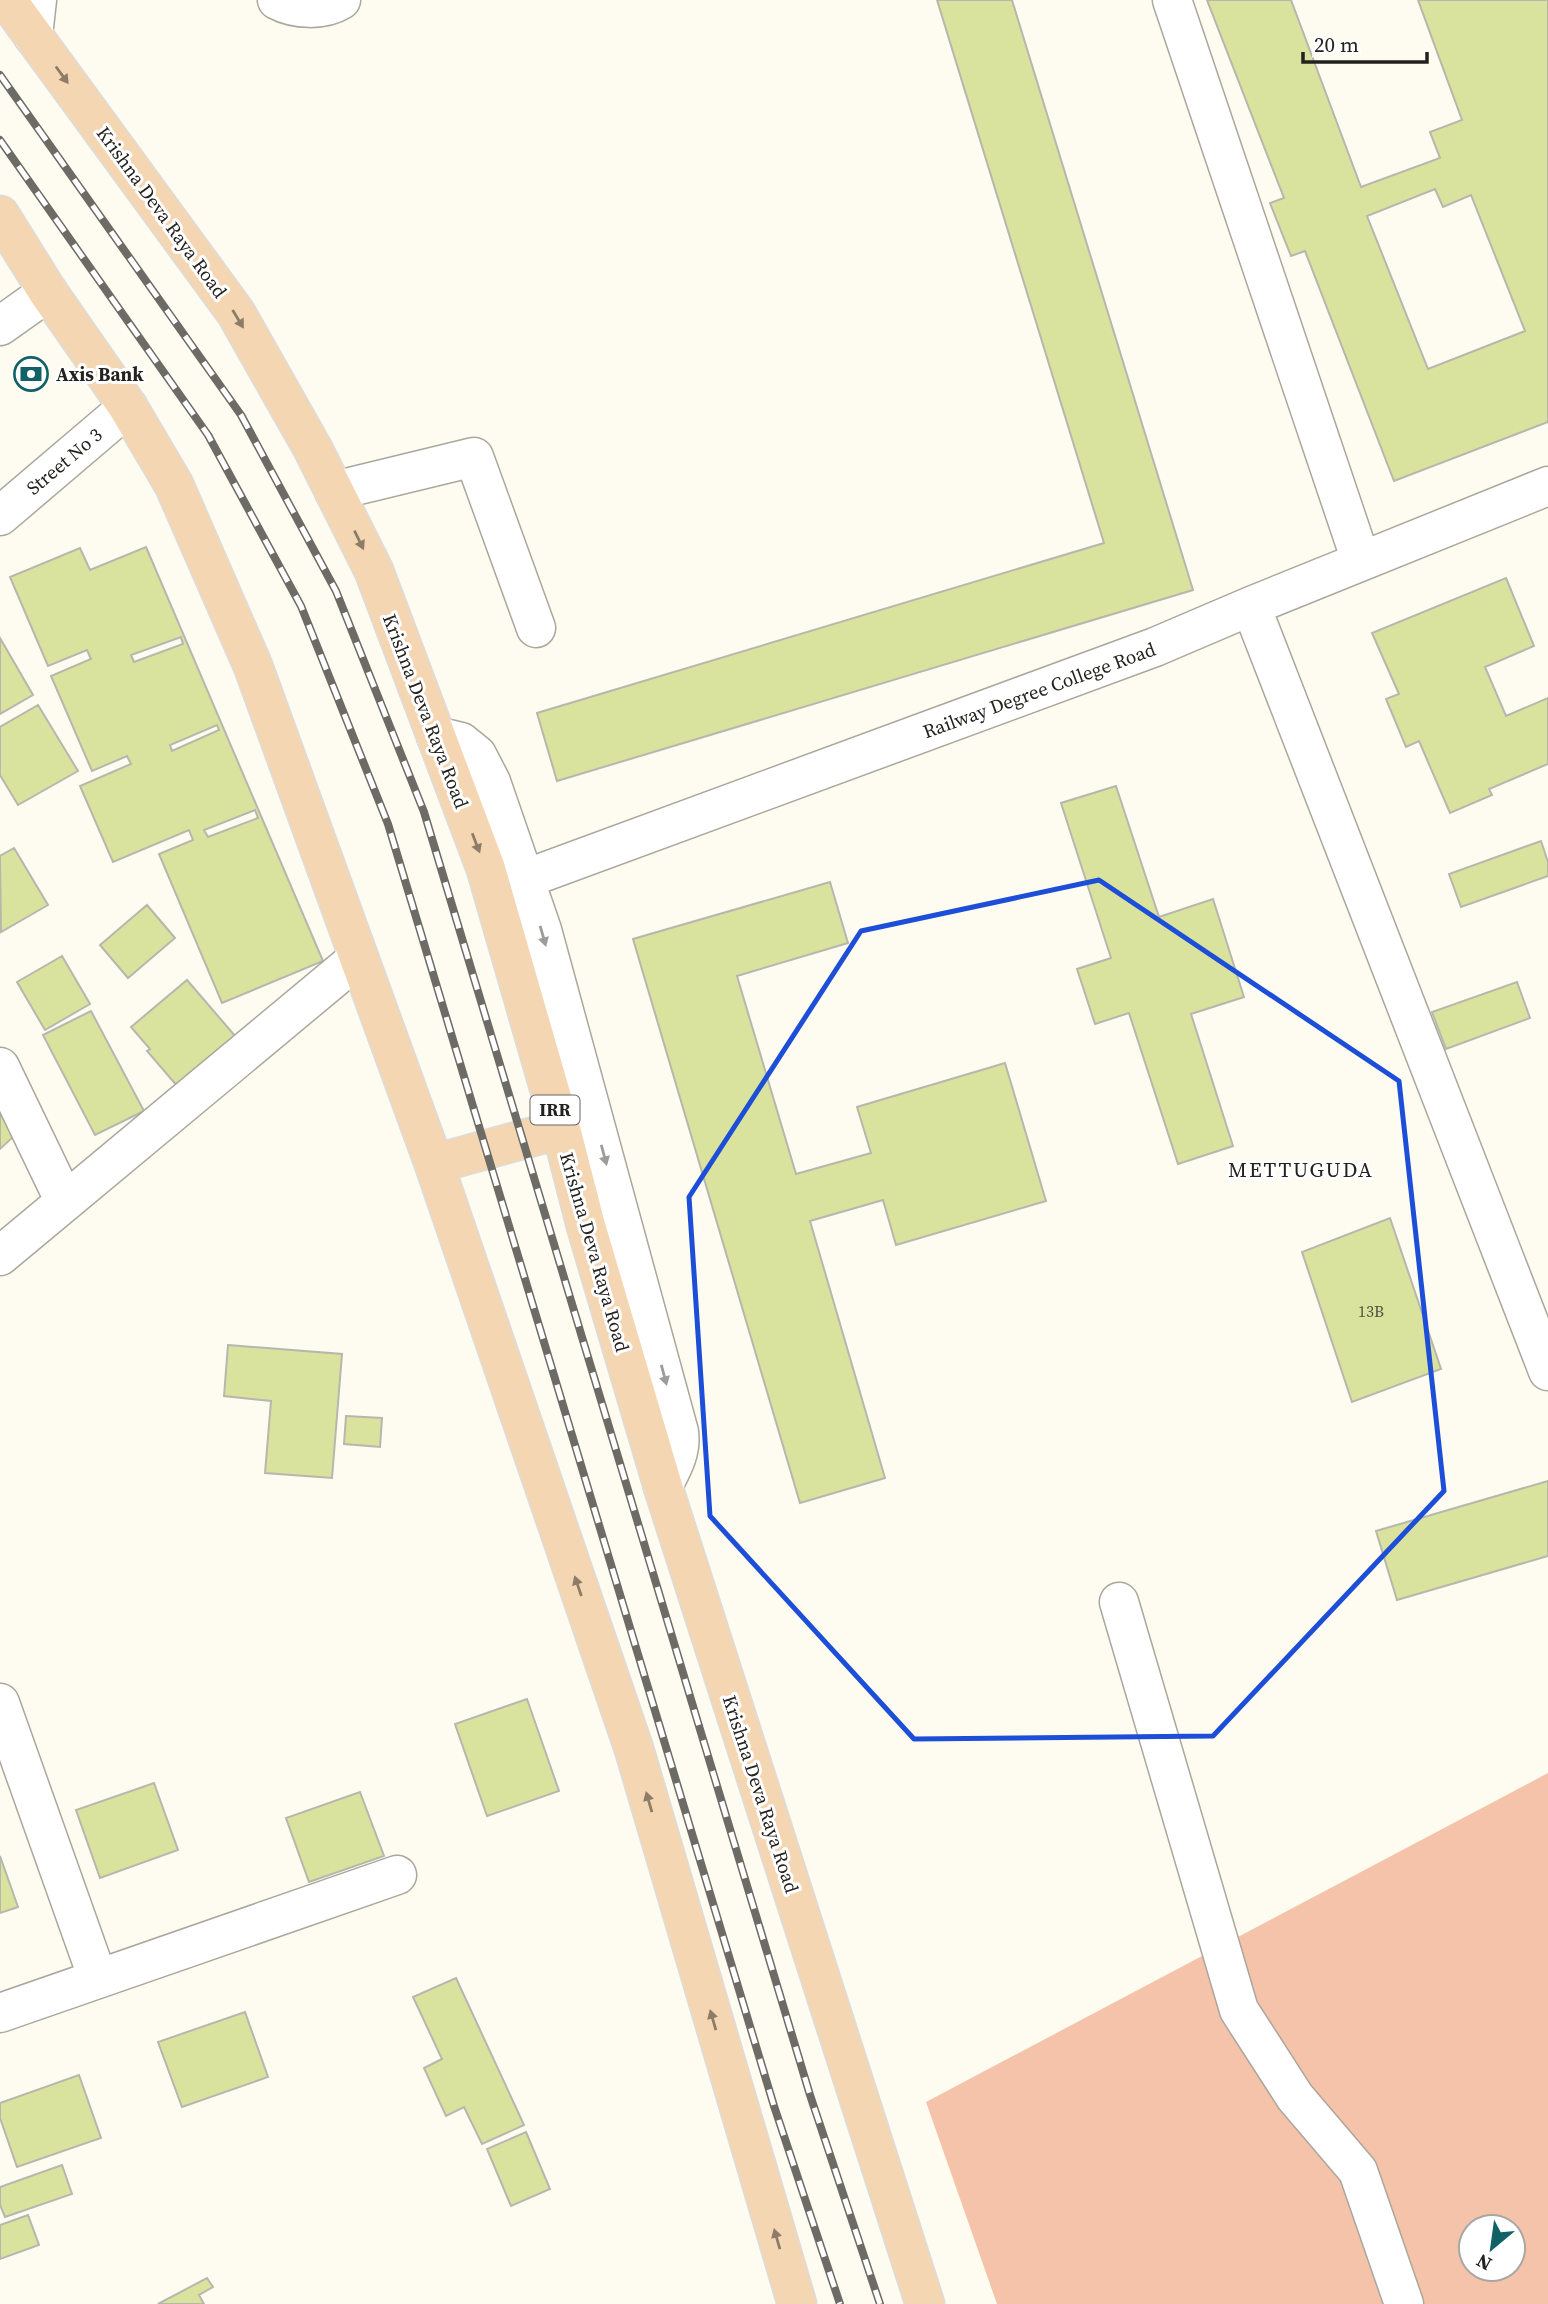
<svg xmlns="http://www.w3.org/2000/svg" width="1548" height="2304" font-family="'Source Serif 4',serif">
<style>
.green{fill:#f5c3a9;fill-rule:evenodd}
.building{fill:#dae39e;stroke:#b6b7ad;stroke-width:2;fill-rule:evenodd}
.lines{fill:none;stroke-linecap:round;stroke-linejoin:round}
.minor-casing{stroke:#aaa79d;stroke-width:41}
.major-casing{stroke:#dcdcdb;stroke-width:41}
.minor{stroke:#fff;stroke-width:38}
.major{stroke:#f5d6b2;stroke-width:38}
.rail-casing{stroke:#6d6b65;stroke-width:8}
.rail{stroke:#fff;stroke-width:5;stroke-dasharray:16;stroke-linecap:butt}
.oneway{fill:#8c7c68}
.oneway2{fill:#9c9c9a}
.marked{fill:none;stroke:#1d4ed8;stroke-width:5;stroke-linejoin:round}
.labels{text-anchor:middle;stroke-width:6;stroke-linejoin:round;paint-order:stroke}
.number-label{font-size:16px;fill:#51523e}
.shield{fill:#fff;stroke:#656462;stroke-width:2}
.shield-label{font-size:18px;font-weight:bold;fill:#23221e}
.street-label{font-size:19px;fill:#23221e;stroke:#fff}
.poi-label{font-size:19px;font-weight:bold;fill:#23221e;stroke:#fff;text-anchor:start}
.neighbourhood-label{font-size:21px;letter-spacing:2px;fill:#23221e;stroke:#fff}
</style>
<rect width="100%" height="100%" fill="#fefbf0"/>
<path class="green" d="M 1548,1773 L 1548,2304 L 997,2304 L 926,2102 ZM 1471,2227 L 1513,2227 L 1513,2269 L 1471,2269 Z"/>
<path class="building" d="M 937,0 L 1012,0 L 1193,590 L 557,781 L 537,713 L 1104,543 Z
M 1207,0 L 1291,0 L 1361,187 L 1440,158 L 1430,132 L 1462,120 L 1418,0 L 1548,0 L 1548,422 L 1394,481 L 1305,251 L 1291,256 L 1270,203 L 1284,198 ZM 1435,189 L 1443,207 L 1471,195 L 1525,331 L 1428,369 L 1367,216 Z
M 146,547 L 323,961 L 222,1003 L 159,854 L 193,840 L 189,830 L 113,862 L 80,786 L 131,764 L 127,756 L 92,771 L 51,676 L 91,659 L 87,650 L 48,666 L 10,577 L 80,548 L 90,570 ZM 181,637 L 183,644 L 134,662 L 131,655 ZM 217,725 L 219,730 L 172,751 L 170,745 ZM 255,810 L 258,818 L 208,837 L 204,830 Z
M 1506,578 L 1534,646 L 1485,667 L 1506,716 L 1548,698 L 1548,764 L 1489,789 L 1492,795 L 1450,813 L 1419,741 L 1406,747 L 1386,699 L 1399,694 L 1372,633 Z
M 0,638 L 33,695 L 0,714 Z
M 38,705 L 78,771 L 18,805 L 0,775 L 0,727 Z
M 1116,786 L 1159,917 L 1213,899 L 1244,997 L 1191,1014 L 1233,1146 L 1178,1164 L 1129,1013 L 1095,1024 L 1077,969 L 1111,958 L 1061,803 Z
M 1541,841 L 1548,862 L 1548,876 L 1461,907 L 1449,874 Z
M 14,848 L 48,905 L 1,932 L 0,856 Z
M 830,882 L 848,943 L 737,976 L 796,1174 L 871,1153 L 857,1107 L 1005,1063 L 1046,1201 L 896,1245 L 883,1200 L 810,1221 L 885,1478 L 800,1503 L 633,939 Z
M 147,905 L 175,938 L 128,978 L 100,945 Z
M 62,956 L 90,1004 L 45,1030 L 17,982 Z
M 187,980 L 242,1044 L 184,1094 L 147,1051 L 150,1049 L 131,1027 Z
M 1517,982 L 1530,1018 L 1446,1049 L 1432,1012 Z
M 91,1011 L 144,1111 L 95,1135 L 43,1035 Z
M 0,1111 L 25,1126 L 0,1149 Z
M 1390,1218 L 1441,1369 L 1352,1402 L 1302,1252 Z
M 228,1345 L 342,1354 L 332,1478 L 265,1473 L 271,1401 L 224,1396 Z
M 346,1416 L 382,1418 L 380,1447 L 344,1444 Z
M 1548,1481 L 1548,1556 L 1397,1600 L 1376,1531 Z
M 527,1699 L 559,1791 L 487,1816 L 455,1724 Z
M 154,1783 L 178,1850 L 100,1878 L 76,1810 Z
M 360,1792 L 384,1856 L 309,1882 L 286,1818 Z
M 0,1856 L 18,1907 L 0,1913 Z
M 456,1978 L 524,2125 L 482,2144 L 464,2107 L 446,2116 L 424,2068 L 442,2059 L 413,1997 Z
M 245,2012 L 268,2077 L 182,2107 L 158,2042 Z
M 79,2075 L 101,2138 L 17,2167 L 0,2118 L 0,2103 Z
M 526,2132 L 550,2189 L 511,2206 L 487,2149 Z
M 62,2165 L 72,2194 L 5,2217 L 0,2205 L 0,2187 Z
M 28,2215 L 39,2245 L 0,2259 L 0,2225 Z
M 207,2278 L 213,2287 L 199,2295 L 204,2304 L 158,2304 Z"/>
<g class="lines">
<g class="minor-casing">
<path id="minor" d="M 277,0 C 296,10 323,11 341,0
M 1172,0 L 1361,561
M 33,36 L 37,0
M 0,326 L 48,292
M 334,491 L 474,457 L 536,628
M 0,516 L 128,407
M 1251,606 L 1548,1371
M 436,736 L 461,742 L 477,755 L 491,782 L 542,930 L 679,1432 C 682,1452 672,1468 663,1486
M 525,879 L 1155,647 L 1251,606 L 1548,486
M 0,1067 L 65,1202
M 0,1256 L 358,958
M 1119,1602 L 1239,2010 L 1295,2097 L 1358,2171 L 1404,2304
M 0,1703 L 98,1979
M 0,2013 L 397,1875"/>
</g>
<g class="major-casing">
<path id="major" d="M 7,0 L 236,313 L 313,449 L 374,571 L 486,869 L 561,1129 L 586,1226 L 664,1490 L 925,2304
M 0,215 L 48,292 L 128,407 L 174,485 L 253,666 L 434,1164 L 634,1749 L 797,2304
M 434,1164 L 561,1129"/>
</g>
<use href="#minor" class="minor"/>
<use href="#major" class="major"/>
<g class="rail-casing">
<path id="rail" d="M 0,75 L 241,415 L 336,591 L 424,812 L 810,2095 L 880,2304
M 0,140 L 208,435 L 301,606 L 388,824 L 774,2106 L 840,2304"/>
</g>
<use href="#rail" class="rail"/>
</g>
<defs><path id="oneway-solid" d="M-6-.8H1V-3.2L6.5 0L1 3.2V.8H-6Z" transform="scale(1.75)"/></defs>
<g class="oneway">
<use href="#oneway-solid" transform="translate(62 75) rotate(54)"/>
<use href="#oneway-solid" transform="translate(238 319) rotate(59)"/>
<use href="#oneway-solid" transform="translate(359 540) rotate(64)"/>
<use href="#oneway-solid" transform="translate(476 843) rotate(69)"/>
<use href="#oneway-solid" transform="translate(578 1586) rotate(-109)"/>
<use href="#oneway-solid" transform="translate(649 1802) rotate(-106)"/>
<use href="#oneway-solid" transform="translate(713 2020) rotate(-106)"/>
<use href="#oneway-solid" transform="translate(777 2239) rotate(-106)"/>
</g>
<g class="oneway2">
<use href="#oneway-solid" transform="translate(543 936) rotate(74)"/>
<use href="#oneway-solid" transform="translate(604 1155) rotate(75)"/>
<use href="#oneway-solid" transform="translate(664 1375) rotate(75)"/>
</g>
<path class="marked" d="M 1099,880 L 1399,1081 L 1444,1491 L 1213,1736 L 914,1739 L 710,1516 L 689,1197 L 861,931 Z"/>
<defs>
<g id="bank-ring" transform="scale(1.75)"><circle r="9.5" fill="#fff" stroke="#116266" stroke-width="1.5"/><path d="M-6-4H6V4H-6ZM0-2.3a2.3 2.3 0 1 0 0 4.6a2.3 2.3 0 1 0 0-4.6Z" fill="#116266"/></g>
</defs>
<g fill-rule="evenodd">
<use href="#bank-ring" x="31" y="374"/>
</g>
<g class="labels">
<g class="number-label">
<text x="1371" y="1317">13B</text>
</g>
<rect class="shield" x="530.5" y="1095.5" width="49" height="29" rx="5"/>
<g class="shield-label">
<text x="555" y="1116">IRR</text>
</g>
<g class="street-label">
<text transform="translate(162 212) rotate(54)" y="7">Krishna Deva Raya Road</text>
<text transform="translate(64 461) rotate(-40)" y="7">Street No 3</text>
<text transform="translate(1039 690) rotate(-20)" y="7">Railway Degree College Road</text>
<text transform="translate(426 711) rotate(69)" y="7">Krishna Deva Raya Road</text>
<text transform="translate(595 1252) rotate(74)" y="7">Krishna Deva Raya Road</text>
<text transform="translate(761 1794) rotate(72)" y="7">Krishna Deva Raya Road</text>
</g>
<g class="poi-label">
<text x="56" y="381">Axis Bank</text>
</g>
<g class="neighbourhood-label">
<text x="1301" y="1177">METTUGUDA</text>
</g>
</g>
<g transform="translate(1492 2248) rotate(209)"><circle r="33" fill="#ffffff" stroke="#a7a7a5" stroke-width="2"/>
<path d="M0-5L12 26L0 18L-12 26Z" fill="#116266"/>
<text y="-10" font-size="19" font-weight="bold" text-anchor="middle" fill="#23221e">N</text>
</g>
<path d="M1303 52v10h124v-10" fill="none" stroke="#23221e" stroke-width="3.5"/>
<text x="1314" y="52" font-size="21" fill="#23221e" stroke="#ffffff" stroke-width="5" paint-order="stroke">20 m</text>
</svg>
